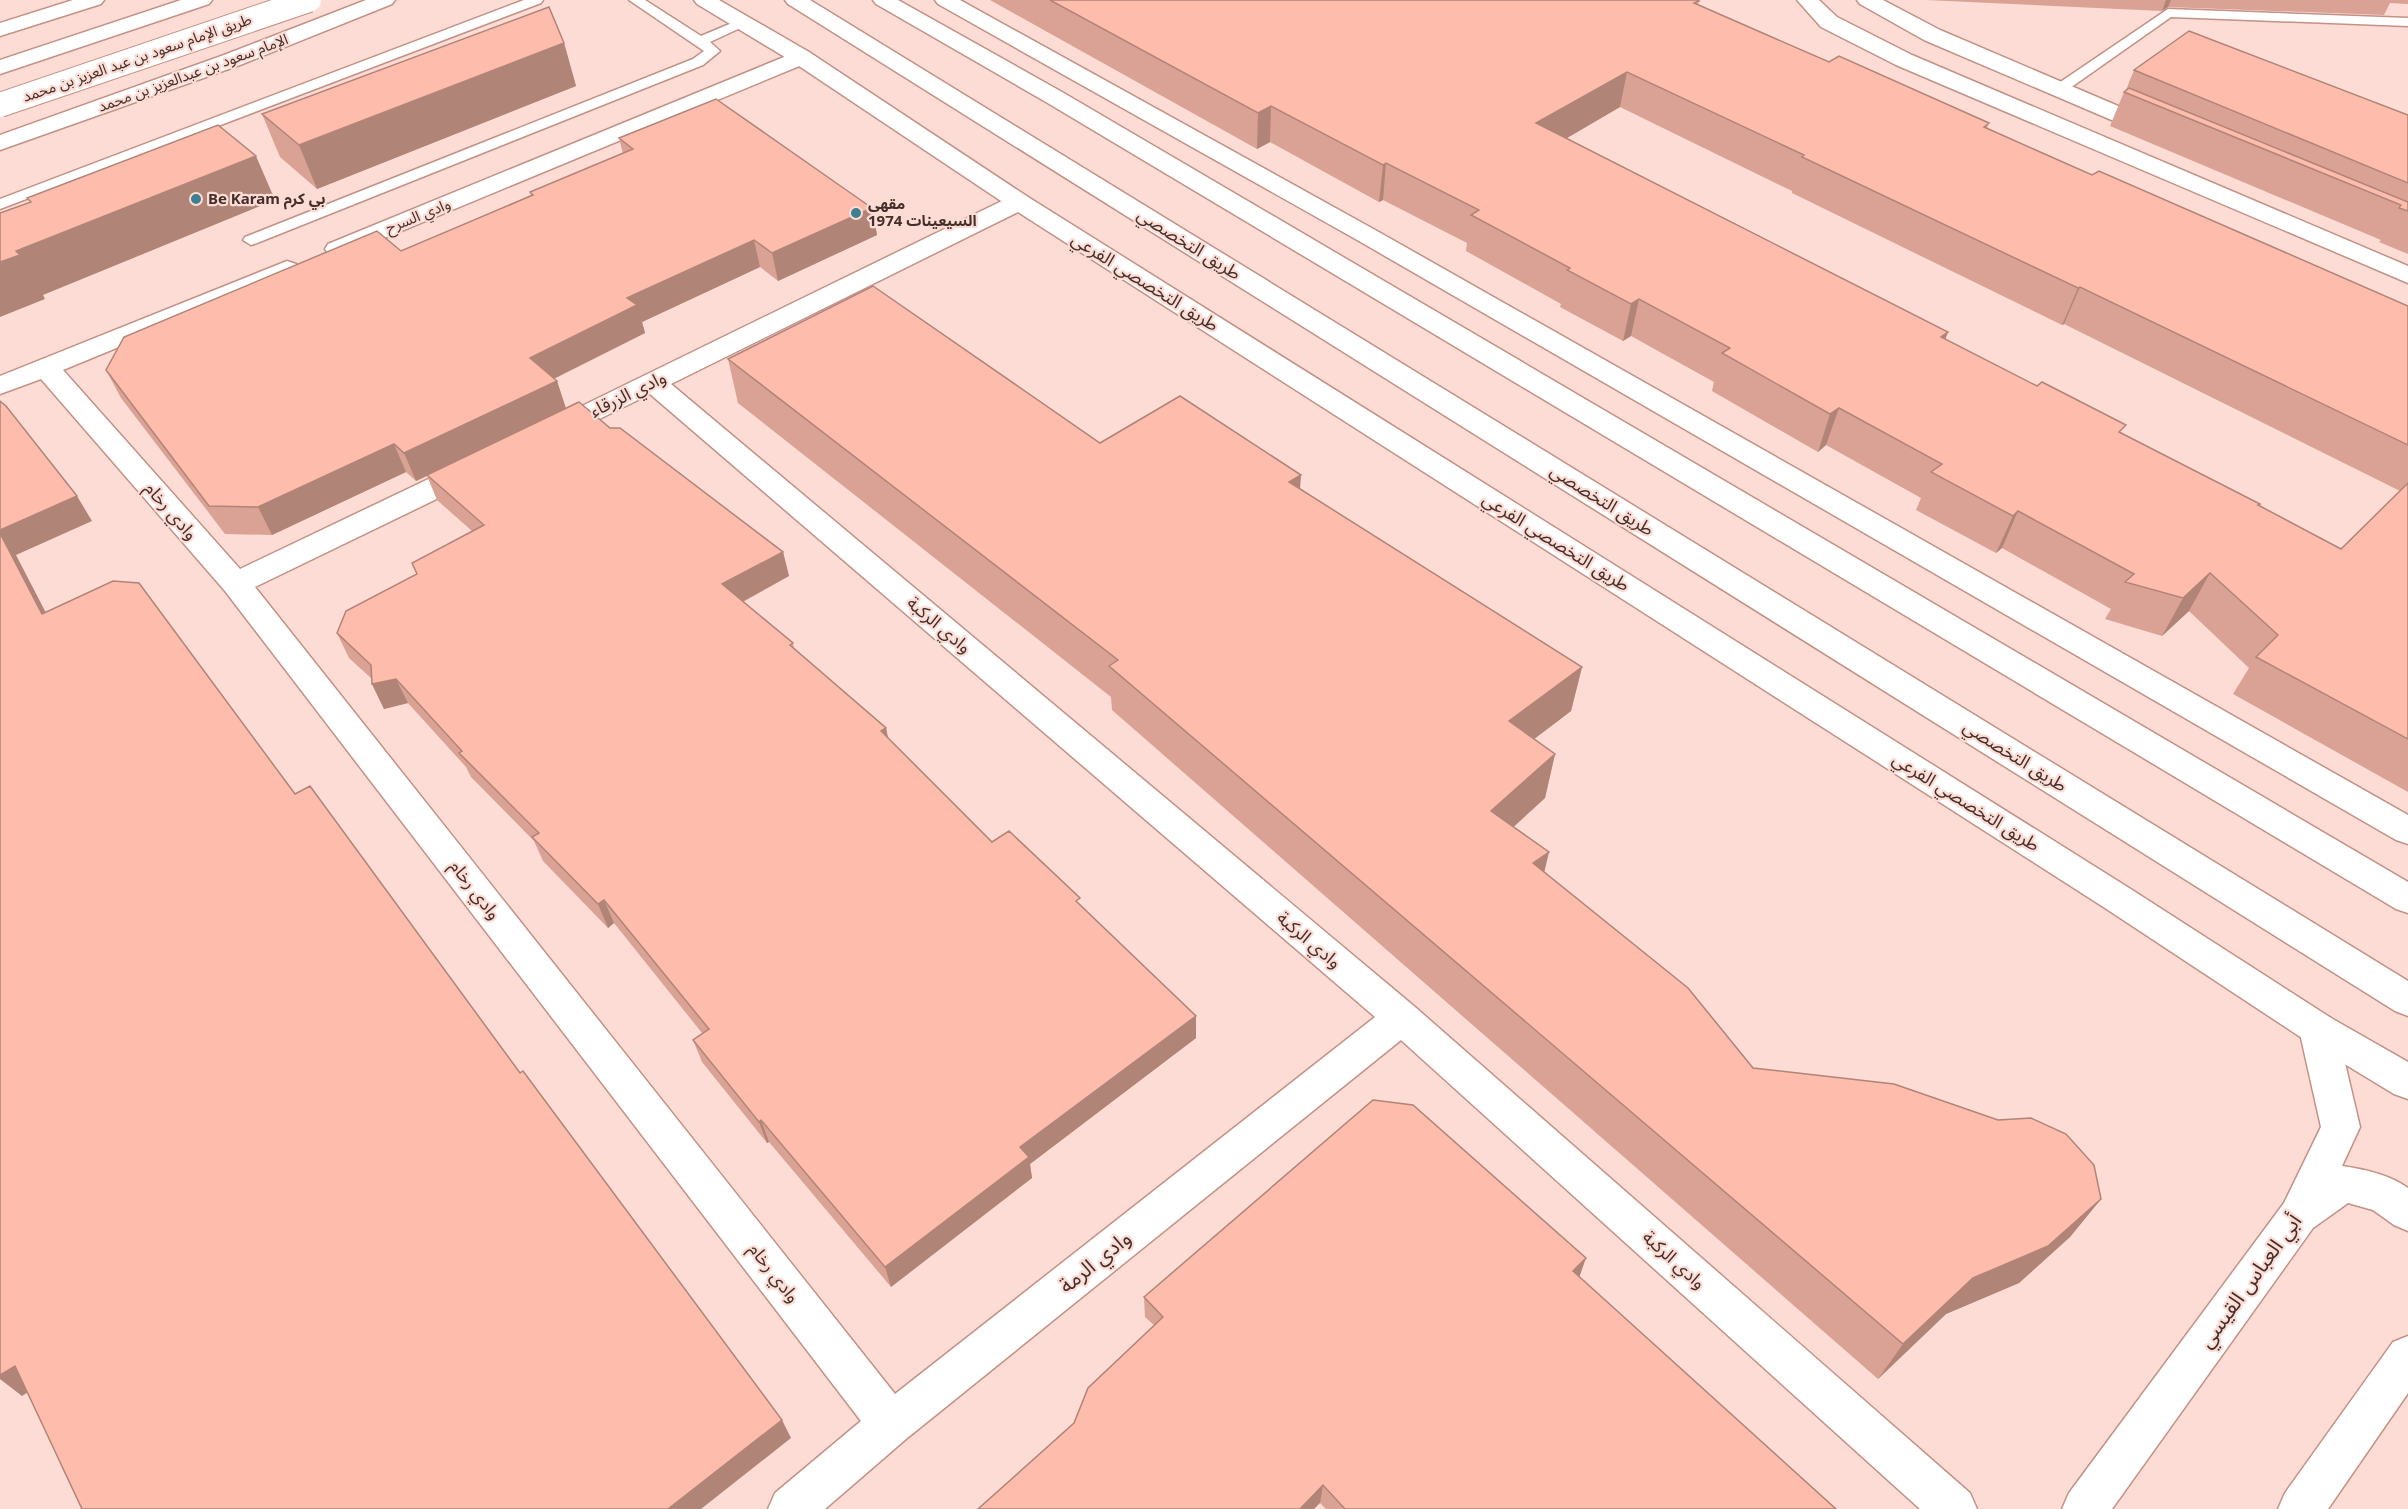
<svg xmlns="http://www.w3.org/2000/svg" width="2408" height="1509" font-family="'Noto Sans','Noto Sans Arabic',sans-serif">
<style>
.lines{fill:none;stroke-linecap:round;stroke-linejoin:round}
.lane-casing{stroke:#c39185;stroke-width:3}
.street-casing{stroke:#c39185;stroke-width:3}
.secondary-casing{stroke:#c39185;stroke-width:3}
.primary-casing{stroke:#c39185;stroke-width:3}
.lane{fill:#fff;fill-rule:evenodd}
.street{fill:#fff;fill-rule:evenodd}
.secondary{fill:#fff;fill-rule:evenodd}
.primary{fill:#fff;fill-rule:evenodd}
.primary-bridge-casing{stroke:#c39185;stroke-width:26;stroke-linecap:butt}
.primary-bridge{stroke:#fff;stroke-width:24}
.wall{fill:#daa294;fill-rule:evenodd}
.shaded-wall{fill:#b18478}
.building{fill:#fdbcac;stroke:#b18478;stroke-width:1.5}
.poi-dot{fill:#3d8190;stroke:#fcdcd4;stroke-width:2}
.labels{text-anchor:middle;stroke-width:4.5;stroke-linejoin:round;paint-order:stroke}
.far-street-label{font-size:15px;fill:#442f2a;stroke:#fcdcd4}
.far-poi-label{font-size:15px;font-weight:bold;fill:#442f2a;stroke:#fcdcd4;text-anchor:start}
.street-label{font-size:18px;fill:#442f2a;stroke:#fcdcd4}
.near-street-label{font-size:21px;fill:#442f2a;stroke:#fcdcd4}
</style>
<rect width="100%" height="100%" fill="#fcdcd4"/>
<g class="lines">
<g class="lane-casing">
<path id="lane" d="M 524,0 L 543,0 L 541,3 L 0,209 L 0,199 Z
M 629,0 L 645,0 L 701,36 L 739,20 L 749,20 L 751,23 L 710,42 L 720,51 L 703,65 L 257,243 L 251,245 L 243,240 L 245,237 L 693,59 L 704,51 Z
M 2168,9 L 2408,18 L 2408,26 L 2171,17 L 2063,93 L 2053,93 L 2051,90 L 2053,87 Z"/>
</g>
<g class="street-casing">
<path id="street" d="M 1797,0 L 1819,0 L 1837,17 L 1912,55 L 2408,266 L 2408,283 L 1896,65 L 1821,27 Z
M 1857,0 L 1883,0 L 1940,30 L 2165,126 L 2169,131 L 2165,136 L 2157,138 L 2149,136 L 1924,40 L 1860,4 Z
M 801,50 L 809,52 L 812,57 L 809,62 L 346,254 L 337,256 L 328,254 L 325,249 L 328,244 Z
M 1019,195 L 1028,197 L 1031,202 L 1028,207 L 671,384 L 1415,1007 L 1970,1493 L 1977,1509 L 1920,1509 L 1401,1040 L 906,1439 L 825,1509 L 768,1509 L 775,1493 L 861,1421 L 225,591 L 41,379 L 0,394 L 0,376 L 287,261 L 296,264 L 300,269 L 296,274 L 63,370 L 240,569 L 462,463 L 472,461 L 482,463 L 486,470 L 482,477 L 255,587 L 895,1394 L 1375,1017 L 650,394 L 561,438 L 551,441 L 541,438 L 537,432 L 541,426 L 1010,197 Z
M 2318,1013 L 2331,1018 L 2337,1029 L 2360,1127 L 2342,1166 C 2364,1169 2390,1175 2408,1188 L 2408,1231 L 2394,1225 L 2373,1210 L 2348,1203 L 2313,1228 L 2112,1509 L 2062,1509 L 2069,1493 L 2284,1203 L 2321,1127 L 2299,1029 L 2305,1018 Z
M 2408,1336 L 2408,1393 L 2328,1509 L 2278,1509 L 2285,1493 L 2393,1342 Z"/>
</g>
<g class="secondary-casing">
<path id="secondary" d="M 73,0 L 104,0 L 101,4 L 0,36 L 0,23 Z
M 366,0 L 395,0 L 392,4 L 240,65 L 0,150 L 0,135 L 224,55 Z
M 694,0 L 719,0 L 809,52 L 1028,197 L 2129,888 L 2331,1018 L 2408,1062 L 2408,1099 L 2394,1094 L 2305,1040 L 2105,908 L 1010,207 L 793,62 L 697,4 Z
M 935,0 L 960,0 L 1377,231 L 2408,815 L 2408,844 L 2396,840 L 1359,241 L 938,4 Z"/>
</g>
<g class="primary-casing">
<path id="primary" d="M 181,0 L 212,0 L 209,4 L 0,74 L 0,60 Z
M 785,0 L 810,0 L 2408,981 L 2408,1016 L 2395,1011 L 788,4 Z
M 873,0 L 898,0 L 1062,92 L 2408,882 L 2408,913 L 2396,909 L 1046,102 L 876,4 Z"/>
</g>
<use href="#lane" class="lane"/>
<use href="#street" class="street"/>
<use href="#secondary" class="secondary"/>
<use href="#primary" class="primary"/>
<g class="primary-bridge-casing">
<path id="primary-bridge" d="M 0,105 L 309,0"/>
</g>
<use href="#primary-bridge" class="primary-bridge"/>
</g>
<path class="wall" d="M 990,0 L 1697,0 L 1699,1 L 1698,5 L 1829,62 L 1989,123 L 1987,128 L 2092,175 L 2408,306 L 2408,792 L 2233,694 L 2249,668 L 2189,611 L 2162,636 L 2105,619 L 2111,609 L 2002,548 L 1996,553 L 1916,510 L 1921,498 L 1826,445 L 1818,452 L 1712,391 L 1714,382 L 1631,336 L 1623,341 L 1560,307 L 1561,304 L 1466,251 L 1467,243 L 1383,200 L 1379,202 L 1270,142 L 1257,149 ZM 1620,107 L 1792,191 L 1792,193 L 2062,325 L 2064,324 L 2400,491 L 2341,549 L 1945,339 L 1948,332 L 1567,138 Z
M 1926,0 L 2408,0 L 2408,4 L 2390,3 L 2384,15 L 2168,7 L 2162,11 Z
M 564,43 L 576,86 L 317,189 L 280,157 L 262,114 Z
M 2134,70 L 2408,115 L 2408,254 L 2379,242 L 2381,240 L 2110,126 L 2124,92 L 2126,90 Z
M 619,138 L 872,208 L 877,235 L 778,281 L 760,267 L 642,322 L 645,333 L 554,379 L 557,381 L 566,408 L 610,428 L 783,552 L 789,576 L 743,602 L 793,643 L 794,649 L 886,728 L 888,739 L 992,842 L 1080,905 L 1196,1038 L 1030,1164 L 1032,1178 L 891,1287 L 769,1142 L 767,1143 L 702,1062 L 693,1040 L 702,1033 L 614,923 L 608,928 L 543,861 L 534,841 L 471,777 L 466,767 L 408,703 L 384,709 L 372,684 L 372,679 L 349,658 L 337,633 L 417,574 L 472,531 L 437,500 L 427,476 L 416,481 L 406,472 L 272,535 L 225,534 L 121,398 L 106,370 L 401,251 L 531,195 L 530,192 L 623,154 Z
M 728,359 L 1300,489 L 1582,667 L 1571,711 L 1534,739 L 1555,754 L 1545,798 L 1513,827 L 1544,872 L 1753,1068 L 2101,1199 L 2070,1237 L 2019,1283 L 1946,1314 L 1878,1379 L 1112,710 L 1111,697 L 738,403 Z
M 1579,1277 L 1836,1509 L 1326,1509 L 1320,1503 L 1074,1423 L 1154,1325 L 1145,1317 L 1144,1297 Z"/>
<path class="shaded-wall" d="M 2166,0 L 2171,0 L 2168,7 L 2162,11 Z
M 564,43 L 576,86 L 317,189 L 299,145 Z
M 1627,72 L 1620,107 L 1531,159 L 1536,123 Z
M 1271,106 L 1270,142 L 1257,149 L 1258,113 Z
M 256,156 L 275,200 L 43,295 L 45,299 L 0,317 L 0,262 L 16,251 Z
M 1386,163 L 1383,200 L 1379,202 L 1383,165 Z
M 872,208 L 877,235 L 778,281 L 772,253 Z
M 754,240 L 760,267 L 642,322 L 645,333 L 539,386 L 530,358 L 627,298 Z
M 2080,287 L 2064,324 L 2062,325 L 2078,288 Z
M 1639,299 L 1631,336 L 1623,341 L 1631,304 Z
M 1948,332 L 1934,370 L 1941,337 Z
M 557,381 L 566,409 L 416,481 L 404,453 Z
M 1839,408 L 1826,445 L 1818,452 L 1830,414 Z
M 394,444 L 406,472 L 272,535 L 258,507 Z
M 1301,475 L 1298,520 L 1289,482 Z
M 77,496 L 92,521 L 16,555 L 59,638 L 42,614 L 0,533 L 0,530 Z
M 2018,511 L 2002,548 L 1996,553 L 2013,516 Z
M 783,552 L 789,576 L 729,609 L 722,584 Z
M 2210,573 L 2189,611 L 2162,636 L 2183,598 Z
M 1582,667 L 1571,711 L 1500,765 L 1509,721 Z
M 396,679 L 408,703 L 384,709 L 372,684 Z
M 886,728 L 891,752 L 881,731 Z
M 1555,754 L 1545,798 L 1483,855 L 1491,811 Z
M 1549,852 L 1539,895 L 1533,863 Z
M 604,900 L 614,923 L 608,928 L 598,904 Z
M 1196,1016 L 1196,1038 L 1030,1164 L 1032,1178 L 891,1287 L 885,1267 L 1020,1147 Z
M 761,1120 L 769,1142 L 767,1143 L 759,1122 Z
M 2101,1199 L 2070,1237 L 2019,1283 L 1946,1314 L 1878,1379 L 1903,1344 L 1973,1278 Z
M 1586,1258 L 1579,1278 L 1573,1271 Z
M 15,1366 L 39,1385 L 22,1396 L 0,1379 L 0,1375 Z
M 782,1420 L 791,1438 L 701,1509 L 668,1509 Z
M 1323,1485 L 1320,1503 L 1314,1509 L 1300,1509 Z"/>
<path class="building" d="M 1050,0 L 1697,0 L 1699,1 L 1694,3 L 1829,62 L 1839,56 L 1989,123 L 1984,127 L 2092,175 L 2099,171 L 2408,306 L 2408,445 L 2080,287 L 2078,288 L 1802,157 L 1804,155 L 1627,72 L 1536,123 L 1948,332 L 1941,337 L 2037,386 L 2042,382 L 2126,425 L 2119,432 L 2260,504 L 2258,505 L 2341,549 L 2408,483 L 2408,739 L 2256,657 L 2278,635 L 2210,573 L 2183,598 L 2125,582 L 2134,574 L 2018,511 L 2013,516 L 1931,472 L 1942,464 L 1839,408 L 1830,414 L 1722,353 L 1730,348 L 1639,299 L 1631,304 L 1567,270 L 1570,268 L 1471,215 L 1479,210 L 1386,163 L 1383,165 L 1271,106 L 1258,113 Z
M 549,7 L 564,43 L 299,145 L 262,114 Z
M 2189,31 L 2408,115 L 2408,183 L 2134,70 Z
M 2129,88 L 2408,202 L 2408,211 L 2399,208 L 2401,205 L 2124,92 Z
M 716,99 L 872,208 L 772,253 L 754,240 L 627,298 L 637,305 L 530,358 L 557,381 L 404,453 L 394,444 L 258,507 L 209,506 L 106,370 L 124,337 L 377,231 L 401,251 L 533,195 L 530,192 L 633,149 L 619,138 Z
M 218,125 L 256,156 L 16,251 L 20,255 L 0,262 L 0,213 L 31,202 L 27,198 Z
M 873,286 L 1100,443 L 1180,396 L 1301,475 L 1289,482 L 1582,667 L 1509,721 L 1555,754 L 1491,811 L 1549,852 L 1533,863 L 1688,988 L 1753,1068 L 1894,1084 L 1998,1120 L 2031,1118 L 2066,1134 L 2094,1165 L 2101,1199 L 2048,1246 L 1973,1278 L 1903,1344 L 1109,666 L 1118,660 L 728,359 Z
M 0,401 L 6,406 L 77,496 L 0,530 Z
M 579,402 L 610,428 L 620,428 L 783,552 L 722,584 L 793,643 L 790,645 L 886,728 L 881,731 L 992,842 L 1009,831 L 1080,898 L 1076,901 L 1196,1016 L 1020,1147 L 1029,1157 L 885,1267 L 761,1120 L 759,1122 L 693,1040 L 709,1029 L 604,900 L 598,904 L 532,837 L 539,833 L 459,753 L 462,751 L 396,679 L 372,684 L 371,665 L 337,633 L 346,611 L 417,574 L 412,563 L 484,525 L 427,475 Z
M 0,533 L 42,614 L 113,581 L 139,583 L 295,794 L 310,786 L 520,1073 L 523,1071 L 782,1420 L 668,1509 L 82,1509 L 15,1366 L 0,1375 Z
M 1373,1100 L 1413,1105 L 1586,1258 L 1573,1271 L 1836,1509 L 1345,1509 L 1323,1485 L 1300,1509 L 978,1509 L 1074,1423 L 1088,1388 L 1163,1317 L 1144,1297 Z"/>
<g class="poi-dot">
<circle cx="196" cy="199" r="6"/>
<circle cx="856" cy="213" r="6"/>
</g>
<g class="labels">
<g class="far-street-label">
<text transform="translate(137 58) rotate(-19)" y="5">طريق الإمام سعود بن عبد العزيز بن محمد</text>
<text transform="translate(193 73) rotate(-20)" y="5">الإمام سعود بن عبدالعزيز بن محمد</text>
<text transform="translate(418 216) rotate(-22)" y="5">وادي السرح</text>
</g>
<g class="far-poi-label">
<text x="208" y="204">Be Karam بي كرم</text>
<text x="868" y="209">مقهى<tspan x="868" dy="17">السيعينات 1974</tspan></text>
</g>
<g class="street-label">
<text transform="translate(1189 244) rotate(32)" y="6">طريق التخصصي</text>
<text transform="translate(1145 282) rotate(32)" y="6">طريق التخصصي الفرعي</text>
<text transform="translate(628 394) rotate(-26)" y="6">وادي الزرقاء</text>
<text transform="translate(1602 500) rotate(32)" y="6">طريق التخصصي</text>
<text transform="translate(171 511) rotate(49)" y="6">وادي رخام</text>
<text transform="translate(1556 542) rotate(32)" y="6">طريق التخصصي الفرعي</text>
<text transform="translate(939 625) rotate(40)" y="6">وادي الركبة</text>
<text transform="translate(2015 756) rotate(32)" y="6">طريق التخصصي</text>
<text transform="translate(1966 802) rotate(32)" y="6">طريق التخصصي الفرعي</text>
<text transform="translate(475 890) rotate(52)" y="6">وادي رخام</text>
<text transform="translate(1309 940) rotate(40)" y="6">وادي الركبة</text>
<text transform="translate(1674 1260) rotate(42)" y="6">وادي الركبة</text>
<text transform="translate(774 1273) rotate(52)" y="6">وادي رخام</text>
</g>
<g class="near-street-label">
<text transform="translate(1095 1262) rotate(-39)" y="7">وادي الرمة</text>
<text transform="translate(2250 1281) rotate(-54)" y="7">أبي العباس القيسي</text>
</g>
</g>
</svg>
